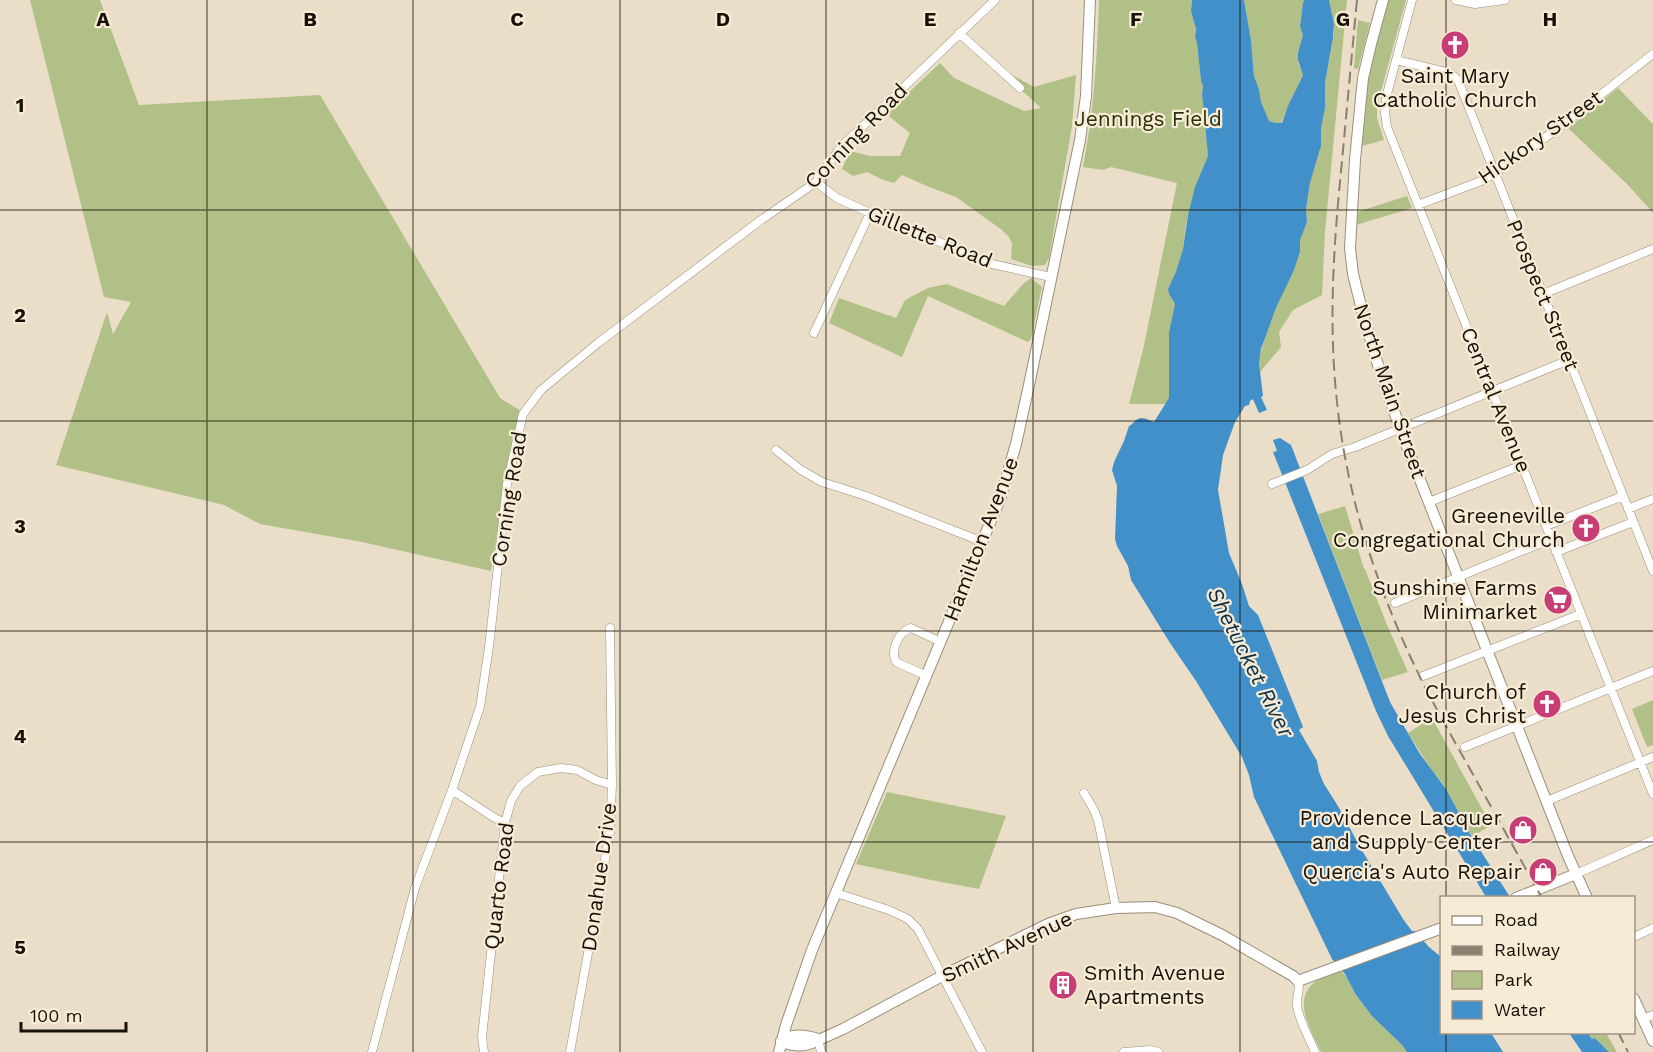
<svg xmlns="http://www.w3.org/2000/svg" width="1653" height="1052" font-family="'Work Sans',sans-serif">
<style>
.green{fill:#b0c087}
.water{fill:#4290c9}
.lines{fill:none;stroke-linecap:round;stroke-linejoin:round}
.street-casing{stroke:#9a8e7a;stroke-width:9}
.secondary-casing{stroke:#9a8e7a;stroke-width:12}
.street{stroke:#fff;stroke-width:8}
.secondary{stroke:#fff;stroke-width:10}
.rail{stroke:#898070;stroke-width:2;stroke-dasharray:12 6;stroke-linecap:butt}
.grid{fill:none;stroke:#16120a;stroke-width:1.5;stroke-opacity:0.55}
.labels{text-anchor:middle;stroke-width:4.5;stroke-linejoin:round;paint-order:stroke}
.poi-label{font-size:21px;fill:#16120a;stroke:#f8ebd5;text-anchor:end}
.park-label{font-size:21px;fill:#28300a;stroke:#f8ebd5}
.street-label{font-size:21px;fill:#16120a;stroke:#f8ebd5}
.water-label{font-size:22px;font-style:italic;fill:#0f3049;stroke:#f8ebd5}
.grid-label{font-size:20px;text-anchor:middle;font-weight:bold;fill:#16120a;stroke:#f8ebd5;stroke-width:4.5;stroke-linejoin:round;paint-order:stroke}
</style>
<rect width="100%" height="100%" fill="#ebdec8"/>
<path class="green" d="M 30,0 L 100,0 L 139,105 L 320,95 L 500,398 L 521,411 L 512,442 L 491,571 L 362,542 L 260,524 L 224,505 L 56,465 L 107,312 L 113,334 L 131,302 L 104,297 Z
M 1099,0 L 1192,0 L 1191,11 L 1196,29 L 1195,37 L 1197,43 L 1201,81 L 1203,86 L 1202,94 L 1208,156 L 1193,195 L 1186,224 L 1183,249 L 1177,272 L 1168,289 L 1169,294 L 1175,304 L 1169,332 L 1170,397 L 1166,404 L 1129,404 L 1143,350 L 1177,183 L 1111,167 L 1103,170 L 1083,167 C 1094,110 1097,58 1099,0 Z
M 1244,0 L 1304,0 L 1300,23 L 1303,35 L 1298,52 L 1298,62 L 1303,74 L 1281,123 L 1275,123 L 1269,121 L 1262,107 L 1259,89 L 1254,76 L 1251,40 Z
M 1329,0 L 1347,0 L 1325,232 L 1322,295 L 1293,310 L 1279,332 L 1281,347 L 1260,372 L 1259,359 L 1265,338 L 1276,308 L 1293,271 L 1300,252 L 1299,242 L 1307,222 L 1306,209 L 1310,183 L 1320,150 L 1321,129 L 1325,108 L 1325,83 L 1334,34 L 1334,24 Z
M 1389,0 L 1406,0 L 1377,106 L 1377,118 L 1384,140 L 1362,146 L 1367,85 L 1371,62 Z
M 1358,20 L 1370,23 L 1358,69 L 1354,68 Z
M 940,63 L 954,78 L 1024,111 L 1041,108 L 1002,72 L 1005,71 L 1034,87 L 1076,75 L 1072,126 L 1049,258 L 1045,265 L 1032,266 L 1011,259 L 1012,244 L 1009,237 L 1002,230 L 956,197 L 929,187 L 902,175 L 894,183 L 881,179 L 867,172 L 853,176 L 842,169 L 850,151 L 870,156 L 900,156 L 910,133 L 886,114 Z
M 1618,88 L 1653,124 L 1653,213 L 1628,185 L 1568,128 Z
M 1407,196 L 1412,208 L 1356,225 L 1357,212 Z
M 1031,278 L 1042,287 L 1031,339 L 1028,342 L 928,296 L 902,357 L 829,323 L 839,298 L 896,318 L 905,300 L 928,288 L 947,284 L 1004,306 L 1023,284 Z
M 1345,506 L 1364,569 L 1365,569 L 1387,625 L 1408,672 L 1382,680 L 1318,514 Z
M 1653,700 L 1653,745 L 1647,747 L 1632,709 Z
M 1432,718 L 1491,825 L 1472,837 L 1443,784 L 1431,769 L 1408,733 Z
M 887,792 L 1006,816 L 979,889 L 936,881 L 856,864 Z
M 1341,971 L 1346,976 L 1356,995 L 1372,1016 L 1402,1045 L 1407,1052 L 1321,1052 C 1312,1032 1291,1000 1315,982 C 1322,977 1333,974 1341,971 Z
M 1588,1033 L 1606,1033 L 1617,1052 L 1609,1052 L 1595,1038 L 1592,1039 Z"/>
<path class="water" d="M 1192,0 L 1244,0 L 1251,40 L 1254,76 L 1259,89 L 1261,102 L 1269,121 L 1275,123 L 1282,123 L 1288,106 L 1303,75 L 1298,60 L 1298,52 L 1303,35 L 1300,26 L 1303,3 L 1304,0 L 1329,0 L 1334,24 L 1333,38 L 1325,83 L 1325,108 L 1321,129 L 1321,146 L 1310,183 L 1306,209 L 1307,222 L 1300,240 L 1300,252 L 1294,270 L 1276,308 L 1261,349 L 1259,363 L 1263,396 L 1261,397 L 1267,410 L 1259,413 L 1253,399 L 1250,401 L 1249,405 L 1245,406 L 1235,422 L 1223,455 L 1218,490 L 1229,553 L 1242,584 L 1249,606 L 1258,615 L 1303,727 L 1299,730 L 1317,761 L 1319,772 L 1324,784 L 1338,806 L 1360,847 L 1403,919 L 1412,931 L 1415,931 L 1429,947 L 1441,957 L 1442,1032 L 1491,1033 L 1503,1052 L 1407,1052 L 1402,1045 L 1372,1016 L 1356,995 L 1345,974 L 1332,959 L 1254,797 L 1249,775 L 1242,757 L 1196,681 L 1170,643 L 1131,580 L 1128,566 L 1117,546 L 1115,539 L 1117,486 L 1112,470 L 1114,462 L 1124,441 L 1129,426 C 1133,424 1135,420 1138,419 C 1143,416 1150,421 1154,422 L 1169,398 L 1169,332 L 1175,304 L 1169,294 L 1168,289 L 1176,272 L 1183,249 L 1188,215 L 1195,187 L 1208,156 L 1202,94 L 1203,86 L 1201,81 L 1197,43 L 1195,37 L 1196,29 L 1191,11 Z
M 1280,438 L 1291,445 L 1390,702 L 1420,754 L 1446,789 L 1470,834 L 1510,897 L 1486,897 L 1388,736 L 1376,711 L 1273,452 L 1277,451 L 1273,440 Z
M 1569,1033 L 1588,1033 L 1592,1039 L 1595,1038 L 1609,1052 L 1582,1052 Z"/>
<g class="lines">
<g class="street-casing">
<path id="street" d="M 1412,0 L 1386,98 L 1385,113 L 1387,127 L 1653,794
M 1456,0 L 1475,4 L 1505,0
M 959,33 L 1020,88
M 1396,60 L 1450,73 L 1458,80 L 1653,571
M 816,182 L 837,198 L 870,213 L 992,264 L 1051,277
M 1418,205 L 1481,181 L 1495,173 L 1553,132 L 1653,54
M 1543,294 L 1653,249
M 814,333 L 870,213
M 776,450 L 801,470 L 822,482 L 866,496 L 983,542
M 1272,484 L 1307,470 L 1332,454 L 1355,447 L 1569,360
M 1429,502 L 1522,465
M 1628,509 L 1653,499
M 1546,526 L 1623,496
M 1556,552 L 1633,522
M 1395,603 L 1551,539
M 927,676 L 896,662 C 890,650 899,631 911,628 L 941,642
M 1423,676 L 1581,614
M 1465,747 L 1653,671
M 452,790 L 493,817 L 505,823
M 1084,793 L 1094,810 L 1098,820 L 1116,908
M 1547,801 L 1653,757
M 1576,874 L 1653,840
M 836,893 L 889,910 L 908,919 L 918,929 L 982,1052
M 1634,937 L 1653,928
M 1298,981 C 1301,990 1296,996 1297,1005 C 1298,1019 1310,1039 1315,1052
M 1643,1019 L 1653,1015
M 818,1039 L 821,1052
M 372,1052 L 415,888 L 452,790 L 480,707 L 489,647 L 507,484 L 523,414 L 541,390 L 598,343 L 761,220 L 816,182 L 840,148 L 995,0
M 484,1052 L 482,1037 L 505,823 L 511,801 L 520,786 L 538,772 L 561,768 L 577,770 L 596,780 L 612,785
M 570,1052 L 610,832 L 612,785 L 610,628
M 1124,1052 L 1150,1050 L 1158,1052"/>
</g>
<g class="secondary-casing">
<path id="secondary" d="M 1383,0 L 1371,44 L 1363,78 L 1355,160 L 1350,248 L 1353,274 L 1364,318 L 1378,365 L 1402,434 L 1568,856 L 1587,898
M 1516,898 L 1576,874
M 1634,999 L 1653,1041
M 781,1041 C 790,1046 802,1047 812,1043 L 843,1029 L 942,976 L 1048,924 L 1076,914 L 1116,908 L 1155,907 L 1177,913 L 1222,935 L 1293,976 L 1298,981 L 1442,928
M 781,1041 C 792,1033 806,1035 818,1039
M 779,1052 L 786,1025 L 812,950 L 1000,499 L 1016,444 L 1029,385 L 1080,140 L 1086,96 L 1090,0"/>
</g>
<use href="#street" class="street"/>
<use href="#secondary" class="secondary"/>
<path class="rail" d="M 1357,0 C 1352,53 1347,107 1342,161 C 1334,241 1328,321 1337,402 C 1346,490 1373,576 1410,656 C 1428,695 1449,732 1470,769 C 1494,812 1518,855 1542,898
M 1618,1032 L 1628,1052"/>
</g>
<path class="grid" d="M 207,0 L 207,1052M 413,0 L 413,1052M 620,0 L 620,1052M 826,0 L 826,1052M 1033,0 L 1033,1052M 1240,0 L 1240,1052M 1446,0 L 1446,898M 0,210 L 1653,210M 0,421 L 1653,421M 0,631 L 1653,631M 0,842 L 1653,842M 1446,1032 L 1446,1052"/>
<defs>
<g id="church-disc" transform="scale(1.5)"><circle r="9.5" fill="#c73d76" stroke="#f8ebd5"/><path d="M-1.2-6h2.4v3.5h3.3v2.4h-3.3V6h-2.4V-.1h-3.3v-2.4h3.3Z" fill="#fff"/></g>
<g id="supermarket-disc" transform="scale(1.5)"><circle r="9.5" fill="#c73d76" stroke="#f8ebd5"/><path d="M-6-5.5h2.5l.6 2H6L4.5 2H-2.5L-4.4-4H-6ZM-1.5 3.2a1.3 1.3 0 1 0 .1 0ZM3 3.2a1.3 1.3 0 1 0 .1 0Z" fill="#fff"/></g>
<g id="shop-disc" transform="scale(1.5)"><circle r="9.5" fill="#c73d76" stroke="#f8ebd5"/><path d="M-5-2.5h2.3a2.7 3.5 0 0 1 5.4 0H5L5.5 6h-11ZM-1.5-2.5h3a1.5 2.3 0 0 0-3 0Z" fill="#fff"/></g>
<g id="building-disc" transform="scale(1.5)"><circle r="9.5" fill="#c73d76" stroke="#f8ebd5"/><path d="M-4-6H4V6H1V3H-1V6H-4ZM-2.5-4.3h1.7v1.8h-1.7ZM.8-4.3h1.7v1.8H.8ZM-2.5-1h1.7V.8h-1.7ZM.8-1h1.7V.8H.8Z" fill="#fff"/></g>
</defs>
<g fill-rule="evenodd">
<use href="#church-disc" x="1455" y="45"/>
<use href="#church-disc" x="1586" y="528"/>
<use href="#supermarket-disc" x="1558" y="600"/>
<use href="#church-disc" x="1547" y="704"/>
<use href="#shop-disc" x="1523" y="830"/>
<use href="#shop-disc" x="1543" y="872"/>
<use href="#building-disc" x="1063" y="985"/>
</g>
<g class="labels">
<g class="poi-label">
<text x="1455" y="83" text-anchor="middle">Saint Mary<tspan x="1455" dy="24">Catholic Church</tspan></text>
<text x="1565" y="523">Greeneville<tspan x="1565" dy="24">Congregational Church</tspan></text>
<text x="1537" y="595">Sunshine Farms<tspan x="1537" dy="24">Minimarket</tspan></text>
<text x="1526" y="699">Church of<tspan x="1526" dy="24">Jesus Christ</tspan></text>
<text x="1502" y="825">Providence Lacquer<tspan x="1502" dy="24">and Supply Center</tspan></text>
<text x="1522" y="879">Quercia's Auto Repair</text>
<text x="1084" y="980" text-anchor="start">Smith Avenue<tspan x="1084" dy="24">Apartments</tspan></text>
</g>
<g class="park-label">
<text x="1148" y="126">Jennings Field</text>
</g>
<g class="street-label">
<text transform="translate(856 136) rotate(-46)" y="7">Corning Road</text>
<text transform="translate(1540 137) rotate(-35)" y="7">Hickory Street</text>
<text transform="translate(930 237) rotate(22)" y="7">Gillette Road</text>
<text transform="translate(1543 295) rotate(68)" y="7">Prospect Street</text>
<text transform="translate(1390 391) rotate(71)" y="7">North Main Street</text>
<text transform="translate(1496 400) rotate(68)" y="7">Central Avenue</text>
<text transform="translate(509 499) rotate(-81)" y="7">Corning Road</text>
<text transform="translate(981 539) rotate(-69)" y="7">Hamilton Avenue</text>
<text transform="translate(599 877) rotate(-82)" y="7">Donahue Drive</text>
<text transform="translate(499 886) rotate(-83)" y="7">Quarto Road</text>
<text transform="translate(1007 947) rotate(-25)" y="7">Smith Avenue</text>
</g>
<g class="water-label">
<text transform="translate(1251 662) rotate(63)" y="8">Shetucket River</text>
</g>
</g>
<g class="grid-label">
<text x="103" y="26">A</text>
<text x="310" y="26">B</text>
<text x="517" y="26">C</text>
<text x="723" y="26">D</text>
<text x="930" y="26">E</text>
<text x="1136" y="26">F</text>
<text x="1343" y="26">G</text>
<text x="1550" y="26">H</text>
<text x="20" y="112">1</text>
<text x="20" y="322">2</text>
<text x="20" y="533">3</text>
<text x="20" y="743">4</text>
<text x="20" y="954">5</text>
</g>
<rect x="1440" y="896" width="195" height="138" fill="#f8ebd5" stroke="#9e9484" stroke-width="1.5"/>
<rect x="1452" y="916" width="30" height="9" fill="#ffffff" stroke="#9e9484" stroke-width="1.5"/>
<text x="1494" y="926" font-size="18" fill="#16120a">Road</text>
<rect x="1452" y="946" width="30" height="9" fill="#898070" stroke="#9e9484" stroke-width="1.5"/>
<text x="1494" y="956" font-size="18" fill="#16120a">Railway</text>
<rect x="1452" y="971" width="30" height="18" fill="#b0c087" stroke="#9e9484" stroke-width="1.5"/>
<text x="1494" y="986" font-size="18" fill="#16120a">Park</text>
<rect x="1452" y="1001" width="30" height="18" fill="#4290c9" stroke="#9e9484" stroke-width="1.5"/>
<text x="1494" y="1016" font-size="18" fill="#16120a">Water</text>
<path d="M21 1022v9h105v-9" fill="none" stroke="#16120a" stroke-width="3"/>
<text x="30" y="1022" font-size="18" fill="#16120a" stroke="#f8ebd5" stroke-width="4.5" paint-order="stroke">100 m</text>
</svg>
